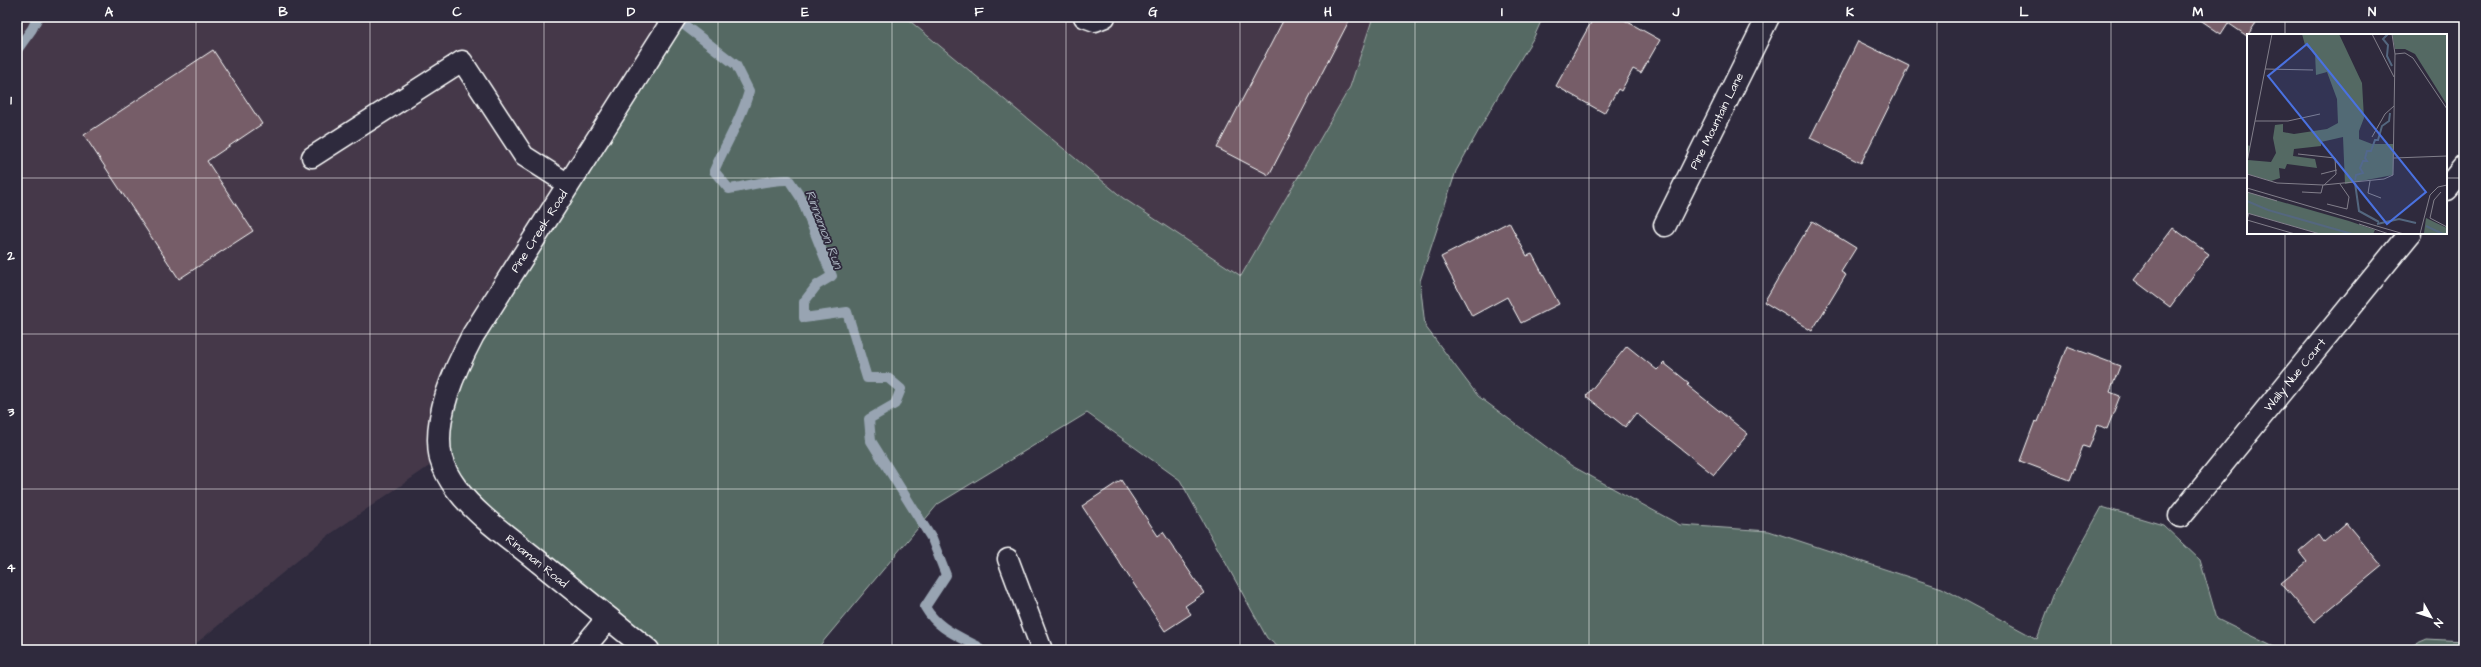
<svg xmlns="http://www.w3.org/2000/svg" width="2481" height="667" font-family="'Architects Daughter',sans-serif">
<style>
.built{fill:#44394a}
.green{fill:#546963;stroke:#aab4b1}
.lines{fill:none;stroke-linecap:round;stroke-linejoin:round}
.stream{stroke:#98a4b2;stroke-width:10}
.building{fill:#765d68;stroke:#fff}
.service-casing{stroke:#fff;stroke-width:23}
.minor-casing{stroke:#fff;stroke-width:25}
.tertiary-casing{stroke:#fff;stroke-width:25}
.service{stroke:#2f2a3d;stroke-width:20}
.minor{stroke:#2f2a3d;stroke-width:22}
.tertiary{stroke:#2f2a3d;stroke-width:22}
.grid{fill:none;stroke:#fff;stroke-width:1;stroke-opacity:0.55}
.labels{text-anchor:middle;stroke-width:3.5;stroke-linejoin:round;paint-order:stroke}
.street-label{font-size:12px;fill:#fff;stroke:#2f2a3d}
.water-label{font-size:13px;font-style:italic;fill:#aab3bf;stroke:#2f2a3d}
.inset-river{fill:none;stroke:#54677f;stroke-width:2}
.inset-road{fill:none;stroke:#827f8b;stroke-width:1}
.view{fill:#4a71e0;fill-opacity:0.15;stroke:#4a71e0;stroke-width:2}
.inset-edge{fill:none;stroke:#fff;stroke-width:2}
.neatline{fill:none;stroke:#fff;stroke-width:1.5}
.grid-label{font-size:13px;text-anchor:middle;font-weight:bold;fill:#fff}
</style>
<rect width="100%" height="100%" fill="#2f2a3d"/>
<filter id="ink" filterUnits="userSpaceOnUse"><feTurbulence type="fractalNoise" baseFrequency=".025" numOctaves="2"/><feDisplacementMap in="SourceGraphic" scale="8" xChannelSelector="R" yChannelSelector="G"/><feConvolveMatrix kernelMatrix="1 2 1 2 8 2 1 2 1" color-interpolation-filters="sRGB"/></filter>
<g filter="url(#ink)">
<path class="built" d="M 17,17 L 675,17 L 441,458 L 329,535 L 188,650 L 17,650 Z
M 905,17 L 1373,17 L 1350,87 L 1241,276 L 1123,198 Z"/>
<path class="green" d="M 675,17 L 905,17 L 1123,198 L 1241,276 L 1350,87 L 1373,17 L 1543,17 L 1534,37 L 1498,96 L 1456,171 L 1420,281 L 1425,326 L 1478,396 L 1572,466 L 1680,525 L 1769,531 L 1942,588 L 2037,639 L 2054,593 L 2102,507 L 2163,525 L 2200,560 L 2217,619 L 2280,650 L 1282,650 L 1267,638 L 1180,480 L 1087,413 L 938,504 L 816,650 L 648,650 L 468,500 L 440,443 L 448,391 Z
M 2427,639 L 2464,641 L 2464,650 L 2401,650 Z"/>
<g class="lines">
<path class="stream" d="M 674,17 L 736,65 L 749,91 C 742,119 725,144 714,171 L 729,189 C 749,186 769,179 789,180 L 801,198 L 832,276 L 817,285 L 804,302 L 804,318 L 847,312 L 867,378 L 888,378 L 901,389 L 895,404 L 869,419 L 871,441 L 932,539 L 946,575 L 925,607 C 937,628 956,635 977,646 L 980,650
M 17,50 L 32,29 L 38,17"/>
</g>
<path class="building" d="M 1285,17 L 1351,17 L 1269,175 L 1217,148 Z
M 1594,17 L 1619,17 L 1660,40 L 1641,73 L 1633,69 L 1621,91 L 1618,89 L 1604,113 L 1556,86 Z
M 2196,17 L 2260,17 L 2247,36 L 2228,23 L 2221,34 Z
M 1858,41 L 1909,66 L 1861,163 L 1810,138 Z
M 213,50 L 262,124 L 207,161 L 253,231 L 179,279 L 84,135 Z
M 1812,221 L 1856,248 L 1841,272 L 1846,275 L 1812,331 L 1764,302 Z
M 1509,222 L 1527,256 L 1532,254 L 1559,304 L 1521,323 L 1507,297 L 1472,316 L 1441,257 Z
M 2173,228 L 2209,254 L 2170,307 L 2134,280 Z
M 1627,346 L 1657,370 L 1664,363 L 1689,383 L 1687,385 L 1748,434 L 1714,475 L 1636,413 L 1625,427 L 1586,396 Z
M 2067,346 L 2120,366 L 2110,392 L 2120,396 L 2107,429 L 2098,425 L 2089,448 L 2083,446 L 2070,480 L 2020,461 L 2035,421 L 2038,422 Z
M 1121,480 L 1158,536 L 1163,532 L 1204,593 L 1185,606 L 1191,614 L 1165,631 L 1082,506 Z
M 2346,523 L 2382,566 L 2314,622 L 2281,583 L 2307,562 L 2299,552 L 2319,535 L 2324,542 Z"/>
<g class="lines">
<g class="service-casing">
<path id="service" d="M 1084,17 L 1095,21 L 1105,17
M 312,157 L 462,61 L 524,156 L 568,184
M 1008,559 L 1042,650"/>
</g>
<g class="minor-casing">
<g id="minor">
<path d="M 2446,189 L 2464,167"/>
<path id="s1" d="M 1665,225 L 1768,17"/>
<path id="s2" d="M 2180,516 L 2410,233"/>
<path d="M 582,650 L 608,618"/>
</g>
</g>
<g class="tertiary-casing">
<g id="tertiary">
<path id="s3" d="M 648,650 C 610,619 571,588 533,557 C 507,536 476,515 456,488 C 450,480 444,469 441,459 C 432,418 455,369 473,335 L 675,17"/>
</g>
</g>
<use href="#service" class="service"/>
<use href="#minor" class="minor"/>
<use href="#tertiary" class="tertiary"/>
</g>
</g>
<path class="grid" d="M 196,17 L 196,650M 370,17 L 370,650M 544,17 L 544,650M 718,17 L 718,650M 892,17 L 892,650M 1066,17 L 1066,650M 1240,17 L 1240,650M 1415,17 L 1415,650M 1589,17 L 1589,650M 1763,17 L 1763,650M 1937,17 L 1937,650M 2111,17 L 2111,650M 2285,17 L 2285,35M 17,178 L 2248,178M 2446,178 L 2464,178M 2285,233 L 2285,650M 17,334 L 2464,334M 17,489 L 2464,489"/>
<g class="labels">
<g class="street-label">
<text dy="4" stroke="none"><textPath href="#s1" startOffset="116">Pine Mountain Lane</textPath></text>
<text dy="4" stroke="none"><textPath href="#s3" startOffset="538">Pine Creek Road</textPath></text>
<text dy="4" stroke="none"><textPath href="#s2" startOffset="182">Wally Nue Court</textPath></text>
<text transform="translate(537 561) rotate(39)" y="4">Rinaman Road</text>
</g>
<g class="water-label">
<text transform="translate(825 229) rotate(69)" y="5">Rinnamon Run</text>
</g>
</g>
<g transform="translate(2247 34)">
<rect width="200" height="200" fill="#2f2a3d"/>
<path d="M 55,0 L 92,0 L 115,49 L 117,84 L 112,97 L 112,105 L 125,110 L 147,110 L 146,141 L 98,150 L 96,103 L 74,108 L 74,112 L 47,115 L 46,122 L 68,125 L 70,134 L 40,130 L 38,135 L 32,134 L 33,144 L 24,147 L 0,140 L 0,111 L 3,112 L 1,126 L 24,128 L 29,119 L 26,104 L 28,91 L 36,90 L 36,98 L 47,100 L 80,95 L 91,89 L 90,65 L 80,38 L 69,41 L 68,19 L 58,11 ZM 145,0 L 200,0 L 200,71 L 168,20 L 158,15 L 148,15 ZM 0,158 L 102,187 L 128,196 L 126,200 L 73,200 L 0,179 ZM 179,184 L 200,194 L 200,200 L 177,199 Z" fill="#546963"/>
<path class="inset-river" d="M 141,0 L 136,5 L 141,11 L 140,22 L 145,32M 108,146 L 109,141 L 116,139 L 113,134 L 116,127 L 120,127 L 118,124 L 120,117 L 124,117 L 128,106 L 131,106 L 135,92 L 142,87 L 143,79M 108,149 L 112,177 L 132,188M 0,167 L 21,176 L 105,200M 130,190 L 152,185 L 169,189M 179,192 L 196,200"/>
<path class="inset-road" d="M 125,0 L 147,43M 148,20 L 158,19 L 166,24 L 200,75M 18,35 L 66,36M 8,87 L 41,87 L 73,80M 125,103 L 138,80 L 147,72M 51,120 L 88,124 L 89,140 L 77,151M 147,124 L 200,122M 0,128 L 25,0M 0,140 L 30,149 L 76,151 L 137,145 L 146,141 L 148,20 L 145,0M 74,140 L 90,136M 123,147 L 121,159 L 134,164M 0,154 L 157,200M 0,158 L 30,167M 55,158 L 74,159 L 76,151M 194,158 L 187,166 L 183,184 L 200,193M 80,170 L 100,175 L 102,163 L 93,150M 0,179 L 73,200M 2,179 L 0,186 L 48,200M 112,190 L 142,200M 173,200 L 183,161 L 191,153 L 200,151"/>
<path class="view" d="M 60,10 L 179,158 L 140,190 L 21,42 Z"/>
<rect width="200" height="200" class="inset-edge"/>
</g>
<rect width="2481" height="667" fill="none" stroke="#2f2a3d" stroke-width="44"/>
<g transform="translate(2431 617) rotate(129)" stroke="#2f2a3d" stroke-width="3" paint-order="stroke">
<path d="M0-3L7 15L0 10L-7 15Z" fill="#ffffff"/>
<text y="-6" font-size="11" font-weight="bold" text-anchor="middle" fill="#ffffff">N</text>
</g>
<rect x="22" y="22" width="2437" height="623" class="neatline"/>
<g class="grid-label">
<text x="109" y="16">A</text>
<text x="283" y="16">B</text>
<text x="457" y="16">C</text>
<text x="631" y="16">D</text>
<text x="805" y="16">E</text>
<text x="979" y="16">F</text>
<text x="1153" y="16">G</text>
<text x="1328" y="16">H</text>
<text x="1502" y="16">I</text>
<text x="1676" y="16">J</text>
<text x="1850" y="16">K</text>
<text x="2024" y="16">L</text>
<text x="2198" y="16">M</text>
<text x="2372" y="16">N</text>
<text x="11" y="104">1</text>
<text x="11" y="260">2</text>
<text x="11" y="416">3</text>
<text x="11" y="572">4</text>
</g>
</svg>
